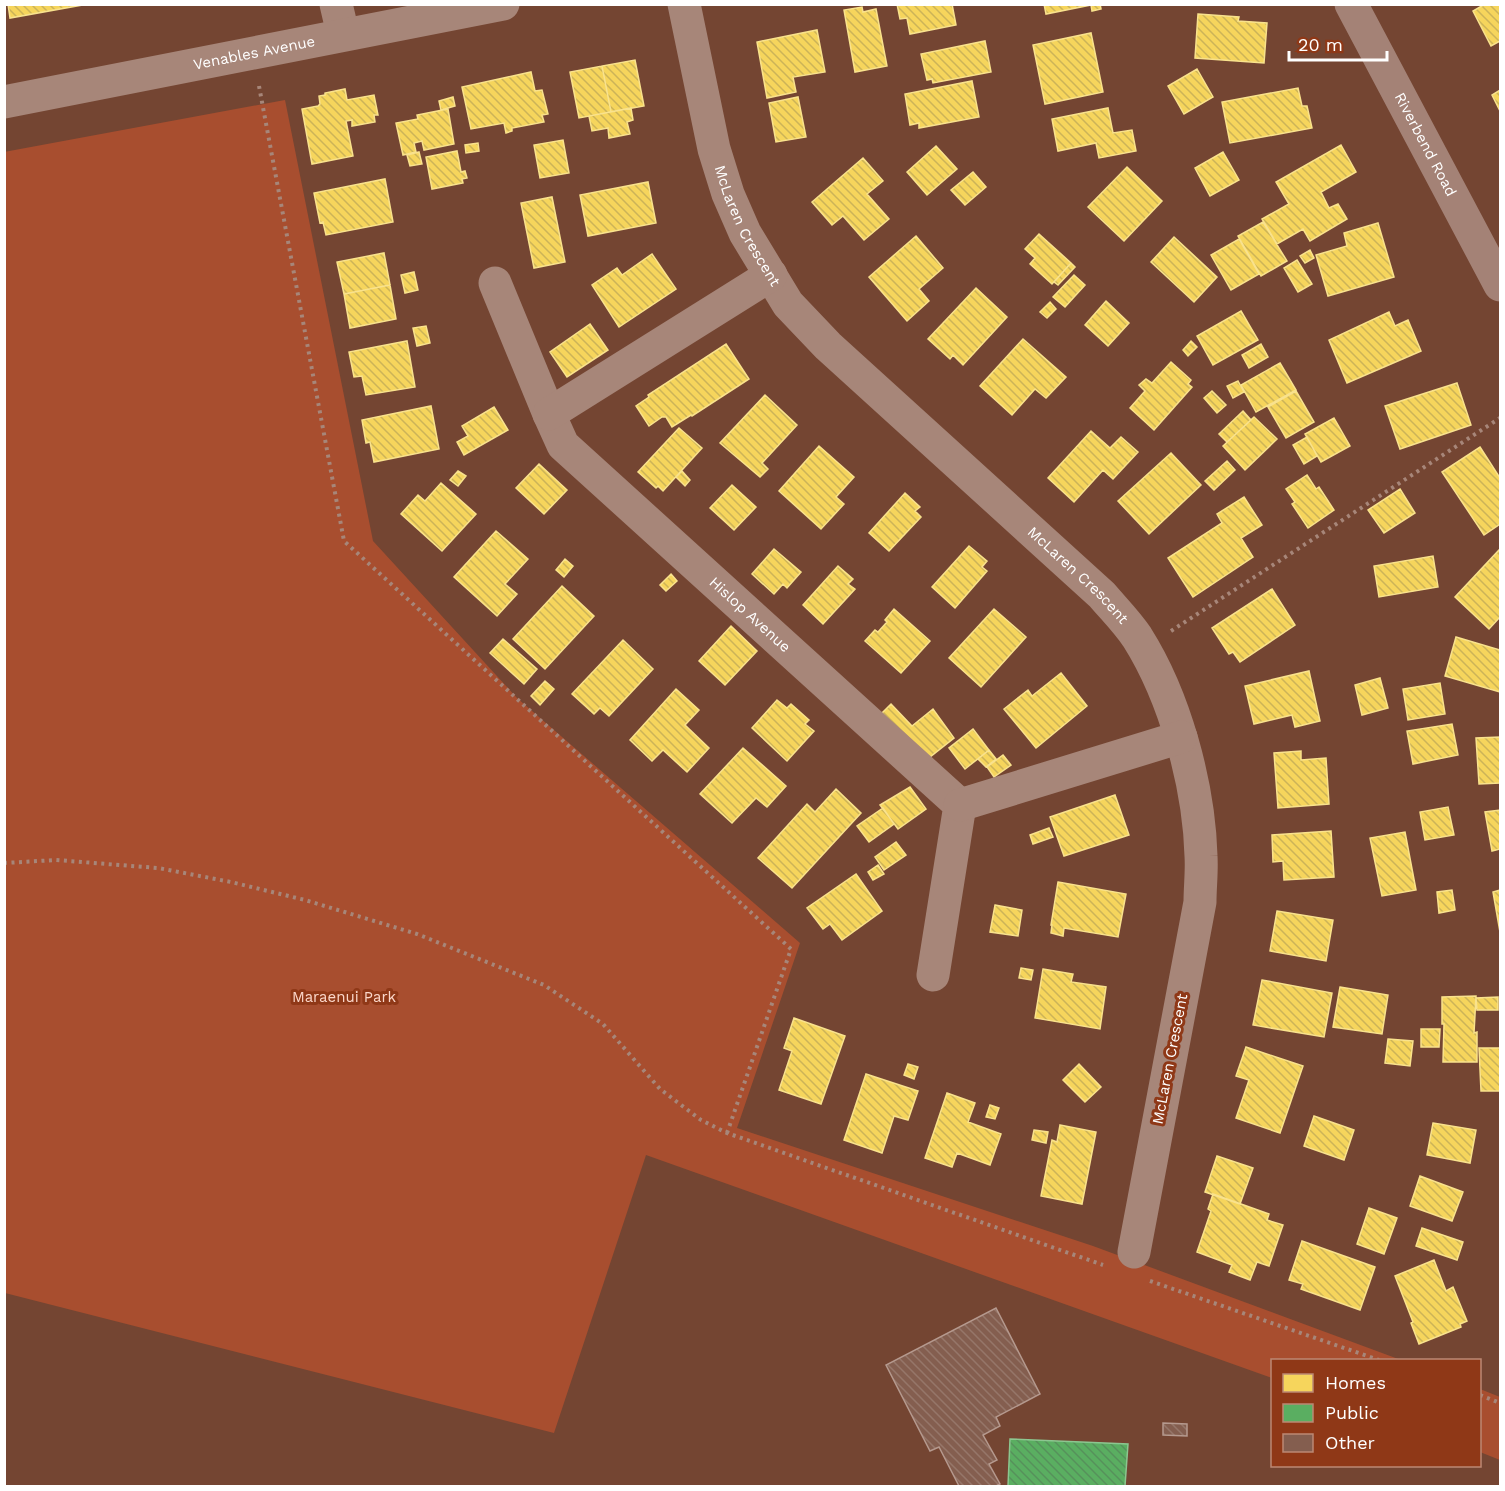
<svg xmlns="http://www.w3.org/2000/svg" width="1505" height="1491" font-family="'Work Sans',sans-serif">
<style>
.green{fill:#a84e2f}
.homes{fill:url(#homes-back-hatch);stroke:#f9e28d;stroke-width:1.5}
.public{fill:url(#public-back-hatch);stroke:#8cc690;stroke-width:1.5}
.building{fill:url(#building-back-hatch);stroke:#b5998e;stroke-width:1.5}
.lines{fill:none;stroke-linecap:round;stroke-linejoin:round}
.path{stroke:#a78679;stroke-width:4;stroke-dasharray:3 4.5;stroke-linecap:butt}
.street{stroke:#a78679;stroke-width:33}
.secondary{stroke:#a48276;stroke-width:33}
.labels{text-anchor:middle;stroke-width:6;stroke-linejoin:round;paint-order:stroke}
.street-label{font-size:15px;fill:#fff;stroke:#8f3817}
.park-label{font-size:15px;fill:#fbd7ca;stroke:#8f3817}
</style>
<defs>
<pattern id="homes-back-hatch" width="6" height="6" patternUnits="userSpaceOnUse" patternTransform="scale(1.5)"><rect width="6" height="6" fill="#f6d55c"/><path d="M-1 5l2 2M0 0l6 6M5-1l2 2" fill="none" stroke="#ccb358"/></pattern>
<pattern id="public-back-hatch" width="6" height="6" patternUnits="userSpaceOnUse" patternTransform="scale(1.5)"><rect width="6" height="6" fill="#5aae61"/><path d="M-1 5l2 2M0 0l6 6M5-1l2 2" fill="none" stroke="#56915b"/></pattern>
<pattern id="building-back-hatch" width="6" height="6" patternUnits="userSpaceOnUse" patternTransform="scale(1.5)"><rect width="6" height="6" fill="#845e4f"/><path d="M-1 5l2 2M0 0l6 6M5-1l2 2" fill="none" stroke="#967669"/></pattern>
</defs>
<rect width="100%" height="100%" fill="#744532"/>
<path class="green" d="M 285,100 L 373,541 L 517,698 L 800,943 L 737,1128 L 1093,1246 L 1401,1360 L 1272,1360 L 1272,1378 L 646,1155 L 554,1433 L 5,1293 L 4,152 Z
M 1480,1389 L 1500,1397 L 1500,1460 L 1480,1452 Z"/>
<path class="homes" d="M 8,4 L 82,4 L 82,5 L 10,18 Z
M 897,4 L 952,4 L 956,25 L 910,34 L 907,18 L 900,19 Z
M 1044,4 L 1100,4 L 1101,9 L 1092,11 L 1091,5 L 1046,14 Z
M 1485,4 L 1500,4 L 1500,41 L 1491,46 L 1473,11 Z
M 862,7 L 863,12 L 876,9 L 887,66 L 855,72 L 844,10 Z
M 1198,14 L 1239,17 L 1238,21 L 1267,23 L 1264,63 L 1195,58 Z
M 817,30 L 825,72 L 793,77 L 796,92 L 767,98 L 757,42 Z
M 1091,33 L 1103,92 L 1045,104 L 1033,45 Z
M 985,41 L 991,72 L 933,83 L 932,79 L 927,80 L 921,54 Z
M 635,60 L 644,106 L 611,112 L 602,66 Z
M 602,66 L 611,112 L 579,118 L 570,72 Z
M 1197,69 L 1213,97 L 1184,114 L 1168,86 Z
M 531,72 L 535,91 L 542,90 L 548,114 L 542,115 L 544,122 L 512,128 L 512,131 L 506,133 L 504,123 L 471,129 L 462,87 Z
M 972,81 L 979,117 L 919,128 L 919,123 L 910,125 L 905,94 Z
M 1298,88 L 1302,106 L 1307,106 L 1312,128 L 1230,143 L 1222,102 Z
M 345,89 L 347,100 L 374,95 L 378,115 L 374,115 L 375,122 L 352,126 L 352,120 L 346,121 L 353,156 L 312,164 L 302,109 L 318,106 L 320,104 L 319,96 L 325,95 L 325,93 Z
M 1500,90 L 1500,111 L 1492,95 Z
M 453,97 L 455,106 L 441,110 L 439,101 Z
M 798,97 L 806,137 L 776,142 L 769,103 Z
M 631,108 L 633,120 L 627,122 L 630,134 L 609,138 L 608,128 L 592,131 L 589,116 Z
M 1108,108 L 1113,133 L 1132,130 L 1136,151 L 1099,158 L 1096,143 L 1058,151 L 1052,119 Z
M 448,109 L 454,144 L 424,150 L 422,141 L 414,143 L 416,152 L 403,155 L 396,123 L 418,119 L 417,115 Z
M 563,140 L 569,173 L 540,178 L 534,145 Z
M 478,143 L 479,151 L 466,153 L 465,145 Z
M 1341,145 L 1356,172 L 1321,192 L 1329,208 L 1338,204 L 1347,219 L 1310,241 L 1303,229 L 1277,244 L 1262,219 L 1289,204 L 1276,182 Z
M 936,146 L 957,169 L 927,195 L 907,172 Z
M 457,151 L 461,172 L 465,171 L 467,178 L 462,179 L 463,183 L 432,189 L 426,157 Z
M 419,152 L 422,164 L 410,166 L 407,155 Z
M 1223,152 L 1239,180 L 1210,196 L 1195,168 Z
M 863,158 L 883,181 L 867,194 L 889,219 L 864,240 L 843,216 L 832,225 L 812,202 Z
M 1127,167 L 1162,201 L 1124,241 L 1088,207 Z
M 973,172 L 986,187 L 965,205 L 951,190 Z
M 385,179 L 393,222 L 326,235 L 323,222 L 320,223 L 314,193 Z
M 648,182 L 656,223 L 588,236 L 580,195 Z
M 552,197 L 565,262 L 534,268 L 521,203 Z
M 1263,222 L 1287,261 L 1261,276 L 1238,236 Z
M 1378,223 L 1394,277 L 1328,296 L 1316,255 L 1347,246 L 1344,233 Z
M 1039,234 L 1071,263 L 1052,284 L 1030,264 L 1035,258 L 1025,249 Z
M 916,236 L 943,268 L 919,289 L 929,301 L 907,321 L 869,277 Z
M 1174,237 L 1217,277 L 1194,302 L 1151,262 Z
M 1239,239 L 1259,274 L 1231,290 L 1211,255 Z
M 1310,250 L 1314,258 L 1305,263 L 1300,256 Z
M 384,253 L 390,285 L 344,294 L 337,262 Z
M 652,254 L 676,289 L 619,327 L 592,285 L 617,268 L 622,275 Z
M 1297,260 L 1312,284 L 1298,292 L 1284,268 Z
M 1071,263 L 1075,267 L 1058,285 L 1054,282 Z
M 414,272 L 418,290 L 405,293 L 401,275 Z
M 1074,275 L 1085,285 L 1065,307 L 1053,297 Z
M 390,285 L 396,319 L 350,328 L 344,294 Z
M 976,288 L 1007,317 L 963,365 L 953,355 L 950,359 L 928,339 Z
M 1106,301 L 1129,323 L 1108,346 L 1085,325 Z
M 1050,302 L 1056,309 L 1047,318 L 1040,312 Z
M 1241,311 L 1258,340 L 1213,365 L 1197,336 Z
M 1389,312 L 1395,326 L 1408,320 L 1421,351 L 1347,383 L 1329,340 Z
M 590,324 L 608,350 L 567,377 L 550,352 Z
M 426,326 L 430,343 L 417,346 L 413,328 Z
M 1023,339 L 1066,377 L 1046,398 L 1035,389 L 1012,415 L 980,386 Z
M 407,341 L 415,387 L 366,395 L 362,376 L 354,377 L 349,352 Z
M 1191,341 L 1197,347 L 1188,356 L 1183,350 Z
M 726,344 L 749,379 L 692,416 L 691,415 L 672,427 L 666,417 L 662,417 L 649,426 L 636,406 L 649,397 L 648,395 Z
M 1261,344 L 1268,357 L 1249,368 L 1242,355 Z
M 1171,362 L 1191,380 L 1188,384 L 1192,387 L 1154,430 L 1130,408 L 1145,391 L 1139,385 L 1146,379 L 1152,383 Z
M 1280,363 L 1296,390 L 1256,412 L 1241,385 Z
M 1238,381 L 1244,392 L 1233,398 L 1227,386 Z
M 1457,383 L 1471,425 L 1400,449 L 1385,406 Z
M 1212,391 L 1226,405 L 1217,413 L 1204,398 Z
M 1296,391 L 1314,422 L 1286,438 L 1268,407 Z
M 765,395 L 797,425 L 762,463 L 768,469 L 760,477 L 720,443 Z
M 431,406 L 439,449 L 374,462 L 370,442 L 366,443 L 362,420 Z
M 494,407 L 508,430 L 464,455 L 457,442 L 468,436 L 462,426 Z
M 1243,411 L 1251,420 L 1227,442 L 1219,434 Z
M 1254,417 L 1277,439 L 1245,470 L 1223,446 Z
M 1334,418 L 1350,446 L 1321,462 L 1305,434 Z
M 679,428 L 702,448 L 663,491 L 658,486 L 656,488 L 638,472 Z
M 1091,431 L 1110,448 L 1121,437 L 1138,452 L 1113,479 L 1103,470 L 1074,502 L 1048,478 Z
M 1307,437 L 1317,456 L 1304,464 L 1293,445 Z
M 819,446 L 854,477 L 836,497 L 844,504 L 821,529 L 779,491 Z
M 1480,447 L 1500,478 L 1500,524 L 1484,535 L 1442,472 Z
M 1171,453 L 1201,485 L 1149,534 L 1118,501 Z
M 1227,461 L 1235,470 L 1214,490 L 1205,481 Z
M 539,464 L 567,490 L 544,514 L 516,488 Z
M 458,471 L 466,476 L 458,486 L 450,480 Z
M 682,471 L 690,480 L 685,486 L 676,477 Z
M 1307,475 L 1316,489 L 1319,487 L 1334,510 L 1308,528 L 1292,504 L 1295,502 L 1286,489 Z
M 441,483 L 476,514 L 442,551 L 401,514 L 418,495 L 425,501 Z
M 732,485 L 756,507 L 734,530 L 710,508 Z
M 1400,489 L 1415,513 L 1384,533 L 1368,510 Z
M 905,493 L 920,507 L 915,511 L 921,517 L 889,551 L 869,533 Z
M 1244,497 L 1262,525 L 1241,538 L 1253,557 L 1193,597 L 1168,558 L 1222,523 L 1217,514 Z
M 496,531 L 528,559 L 505,584 L 517,594 L 497,616 L 454,577 Z
M 969,546 L 987,561 L 982,567 L 987,571 L 955,608 L 932,587 Z
M 774,549 L 801,572 L 787,588 L 783,584 L 774,594 L 752,574 Z
M 1500,549 L 1500,617 L 1489,629 L 1455,597 Z
M 1433,556 L 1438,587 L 1379,597 L 1374,566 Z
M 565,559 L 573,566 L 564,577 L 556,570 Z
M 838,566 L 853,579 L 848,584 L 855,589 L 823,624 L 803,605 Z
M 671,574 L 677,581 L 666,591 L 660,585 Z
M 562,586 L 594,616 L 545,669 L 513,639 Z
M 1272,589 L 1295,625 L 1240,662 L 1233,652 L 1229,654 L 1212,628 Z
M 894,609 L 930,641 L 901,673 L 865,641 L 875,630 L 878,632 L 887,622 L 885,620 Z
M 994,609 L 1026,637 L 981,687 L 949,658 Z
M 731,626 L 757,651 L 725,685 L 699,661 Z
M 1456,637 L 1500,650 L 1500,692 L 1445,676 Z
M 503,639 L 537,669 L 524,684 L 490,653 Z
M 623,640 L 653,669 L 609,716 L 600,708 L 594,714 L 572,694 Z
M 1309,671 L 1320,721 L 1295,727 L 1292,715 L 1254,724 L 1245,686 Z
M 1061,673 L 1087,706 L 1036,748 L 1004,709 L 1028,690 L 1032,696 Z
M 1380,678 L 1388,708 L 1362,715 L 1355,685 Z
M 545,681 L 554,689 L 540,705 L 531,696 Z
M 1440,683 L 1445,714 L 1408,720 L 1403,689 Z
M 676,689 L 699,710 L 685,725 L 709,748 L 687,772 L 663,750 L 652,761 L 630,740 Z
M 777,700 L 787,708 L 791,704 L 809,720 L 805,724 L 814,731 L 787,761 L 752,728 Z
M 891,704 L 912,726 L 933,709 L 954,738 L 930,757 L 881,714 Z
M 1452,724 L 1458,755 L 1413,764 L 1407,731 Z
M 973,729 L 989,750 L 965,769 L 949,748 Z
M 1500,737 L 1500,783 L 1479,784 L 1476,738 Z
M 743,748 L 786,786 L 767,807 L 756,798 L 732,823 L 700,794 Z
M 989,750 L 996,759 L 986,767 L 978,759 Z
M 1301,751 L 1301,760 L 1326,758 L 1329,804 L 1278,808 L 1274,753 Z
M 1003,755 L 1011,765 L 994,777 L 987,767 Z
M 910,787 L 926,809 L 898,829 L 880,805 Z
M 836,789 L 861,813 L 792,888 L 758,858 L 807,804 L 815,812 Z
M 1115,795 L 1129,835 L 1064,856 L 1050,817 Z
M 1448,807 L 1454,835 L 1425,840 L 1420,812 Z
M 883,808 L 894,824 L 869,842 L 857,826 Z
M 1500,810 L 1500,849 L 1492,851 L 1485,812 Z
M 1049,828 L 1053,837 L 1033,844 L 1030,835 Z
M 1331,831 L 1334,877 L 1284,880 L 1283,861 L 1273,862 L 1272,835 Z
M 1405,832 L 1416,890 L 1382,896 L 1370,838 Z
M 896,842 L 906,855 L 884,870 L 875,857 Z
M 878,865 L 884,874 L 873,880 L 868,872 Z
M 856,874 L 882,911 L 842,940 L 830,924 L 823,929 L 807,908 Z
M 1058,882 L 1126,894 L 1118,937 L 1064,928 L 1063,936 L 1051,933 L 1052,925 L 1051,925 Z
M 1452,890 L 1455,910 L 1439,913 L 1437,892 Z
M 1500,890 L 1500,932 L 1493,892 Z
M 995,905 L 1022,910 L 1018,936 L 990,932 Z
M 1277,911 L 1333,920 L 1326,961 L 1270,951 Z
M 1021,968 L 1033,970 L 1031,980 L 1019,978 Z
M 1043,969 L 1073,974 L 1071,982 L 1106,987 L 1100,1029 L 1035,1018 Z
M 1262,980 L 1332,993 L 1324,1037 L 1253,1025 Z
M 1340,987 L 1388,995 L 1382,1034 L 1333,1027 Z
M 1476,996 L 1474,1033 L 1477,1032 L 1477,1062 L 1443,1062 L 1444,1024 L 1442,1024 L 1442,997 Z
M 1498,997 L 1498,1010 L 1477,1010 L 1476,998 Z
M 794,1018 L 845,1036 L 821,1104 L 779,1090 L 792,1051 L 784,1048 Z
M 1421,1029 L 1440,1029 L 1439,1047 L 1421,1047 Z
M 1388,1039 L 1413,1041 L 1410,1066 L 1385,1063 Z
M 1246,1047 L 1303,1066 L 1280,1133 L 1236,1118 L 1249,1080 L 1236,1076 Z
M 1479,1048 L 1500,1048 L 1500,1091 L 1481,1091 Z
M 908,1064 L 918,1067 L 914,1079 L 904,1075 Z
M 1079,1064 L 1101,1087 L 1085,1102 L 1063,1080 Z
M 866,1074 L 918,1091 L 908,1120 L 894,1116 L 882,1153 L 844,1140 Z
M 947,1093 L 975,1103 L 968,1122 L 1001,1134 L 990,1165 L 957,1153 L 952,1167 L 925,1158 Z
M 990,1105 L 999,1108 L 995,1119 L 986,1117 Z
M 1314,1116 L 1354,1130 L 1344,1160 L 1304,1146 Z
M 1433,1123 L 1476,1130 L 1470,1163 L 1427,1155 Z
M 1060,1125 L 1096,1132 L 1082,1204 L 1041,1196 L 1052,1140 L 1057,1142 Z
M 1034,1130 L 1048,1132 L 1046,1143 L 1032,1140 Z
M 1217,1156 L 1253,1168 L 1240,1204 L 1205,1192 Z
M 1420,1176 L 1463,1192 L 1452,1221 L 1410,1206 Z
M 1213,1194 L 1269,1214 L 1267,1220 L 1283,1225 L 1269,1266 L 1257,1262 L 1250,1280 L 1229,1272 L 1232,1265 L 1197,1252 L 1211,1211 L 1208,1209 Z
M 1369,1208 L 1397,1218 L 1384,1254 L 1357,1244 Z
M 1422,1228 L 1463,1242 L 1457,1260 L 1416,1246 Z
M 1302,1241 L 1375,1267 L 1360,1310 L 1301,1289 L 1303,1284 L 1289,1280 Z
M 1434,1260 L 1446,1291 L 1453,1287 L 1467,1321 L 1460,1324 L 1461,1327 L 1419,1344 L 1411,1323 L 1413,1322 L 1395,1276 Z"/>
<path class="public" d="M 1010,1439 L 1128,1444 L 1125,1486 L 1008,1486 Z"/>
<path class="building" d="M 996,1308 L 1040,1394 L 996,1417 L 1000,1426 L 983,1435 L 997,1460 L 989,1464 L 1000,1484 L 996,1486 L 959,1486 L 939,1447 L 930,1451 L 886,1365 Z
M 1163,1423 L 1187,1424 L 1187,1436 L 1163,1435 Z"/>
<g class="lines">
<path class="path" d="M 259,86 L 344,541 L 791,949 L 727,1133
M 1171,631 L 1500,418
M 4,863 L 56,860 L 158,868 L 231,882 L 305,900 L 417,934 L 544,985 L 603,1024 L 660,1089 L 701,1120 L 727,1133 L 1103,1265
M 1150,1281 L 1379,1360
M 1480,1395 L 1500,1403"/>
<g class="street">
<path d="M 336,4 L 343,34"/>
<path id="s1" d="M 684,4 L 714,149 L 728,194 L 745,233 L 788,304 L 828,346 L 1102,595 C 1113,608 1127,622 1137,637 C 1175,697 1199,785 1201,856 C 1202,871 1200,887 1200,902 L 1134,1252"/>
<path id="s2" d="M 4,102 L 503,4"/>
<path id="s3" d="M 495,283 L 549,414 L 563,445 L 960,805 L 933,975"/>
<path d="M 549,414 L 771,275"/>
<path d="M 960,805 L 1181,737"/>
</g>
<path class="secondary" id="s4" d="M 1351,4 L 1500,285"/>
</g>
<g class="labels">
<g class="street-label">
<text dy="5" stroke="none"><textPath href="#s2" startOffset="255">Venables Avenue</textPath></text>
<text dy="5" stroke="none"><textPath href="#s4" startOffset="159">Riverbend Road</textPath></text>
<text dy="5" stroke="none"><textPath href="#s1" startOffset="232">McLaren Crescent</textPath></text>
<text dy="5" stroke="none"><textPath href="#s1" startOffset="718">McLaren Crescent</textPath></text>
<text dy="5" stroke="none"><textPath href="#s3" startOffset="428">Hislop Avenue</textPath></text>
<text transform="translate(1170 1059) rotate(-79)" y="5">McLaren Crescent</text>
</g>
<g class="park-label">
<text x="344" y="1002">Maraenui Park</text>
</g>
</g>
<rect width="1505" height="1491" fill="none" stroke="#ffffff" stroke-width="12"/>
<rect x="1271" y="1359" width="210" height="108" fill="#8f3817" stroke="#bc8874" stroke-width="1.5"/>
<rect x="1283" y="1374" width="30" height="18" fill="#f6d55c" stroke="#bc8874" stroke-width="1.5"/>
<text x="1325" y="1389" font-size="18" fill="#ffffff">Homes</text>
<rect x="1283" y="1404" width="30" height="18" fill="#5aae61" stroke="#bc8874" stroke-width="1.5"/>
<text x="1325" y="1419" font-size="18" fill="#ffffff">Public</text>
<rect x="1283" y="1434" width="30" height="18" fill="#845e4f" stroke="#bc8874" stroke-width="1.5"/>
<text x="1325" y="1449" font-size="18" fill="#ffffff">Other</text>
<path d="M1289 51v9h98v-9" fill="none" stroke="#ffffff" stroke-width="3"/>
<text x="1298" y="51" font-size="18" fill="#ffffff" stroke="#8f3817" stroke-width="4.5" paint-order="stroke">20 m</text>
</svg>
